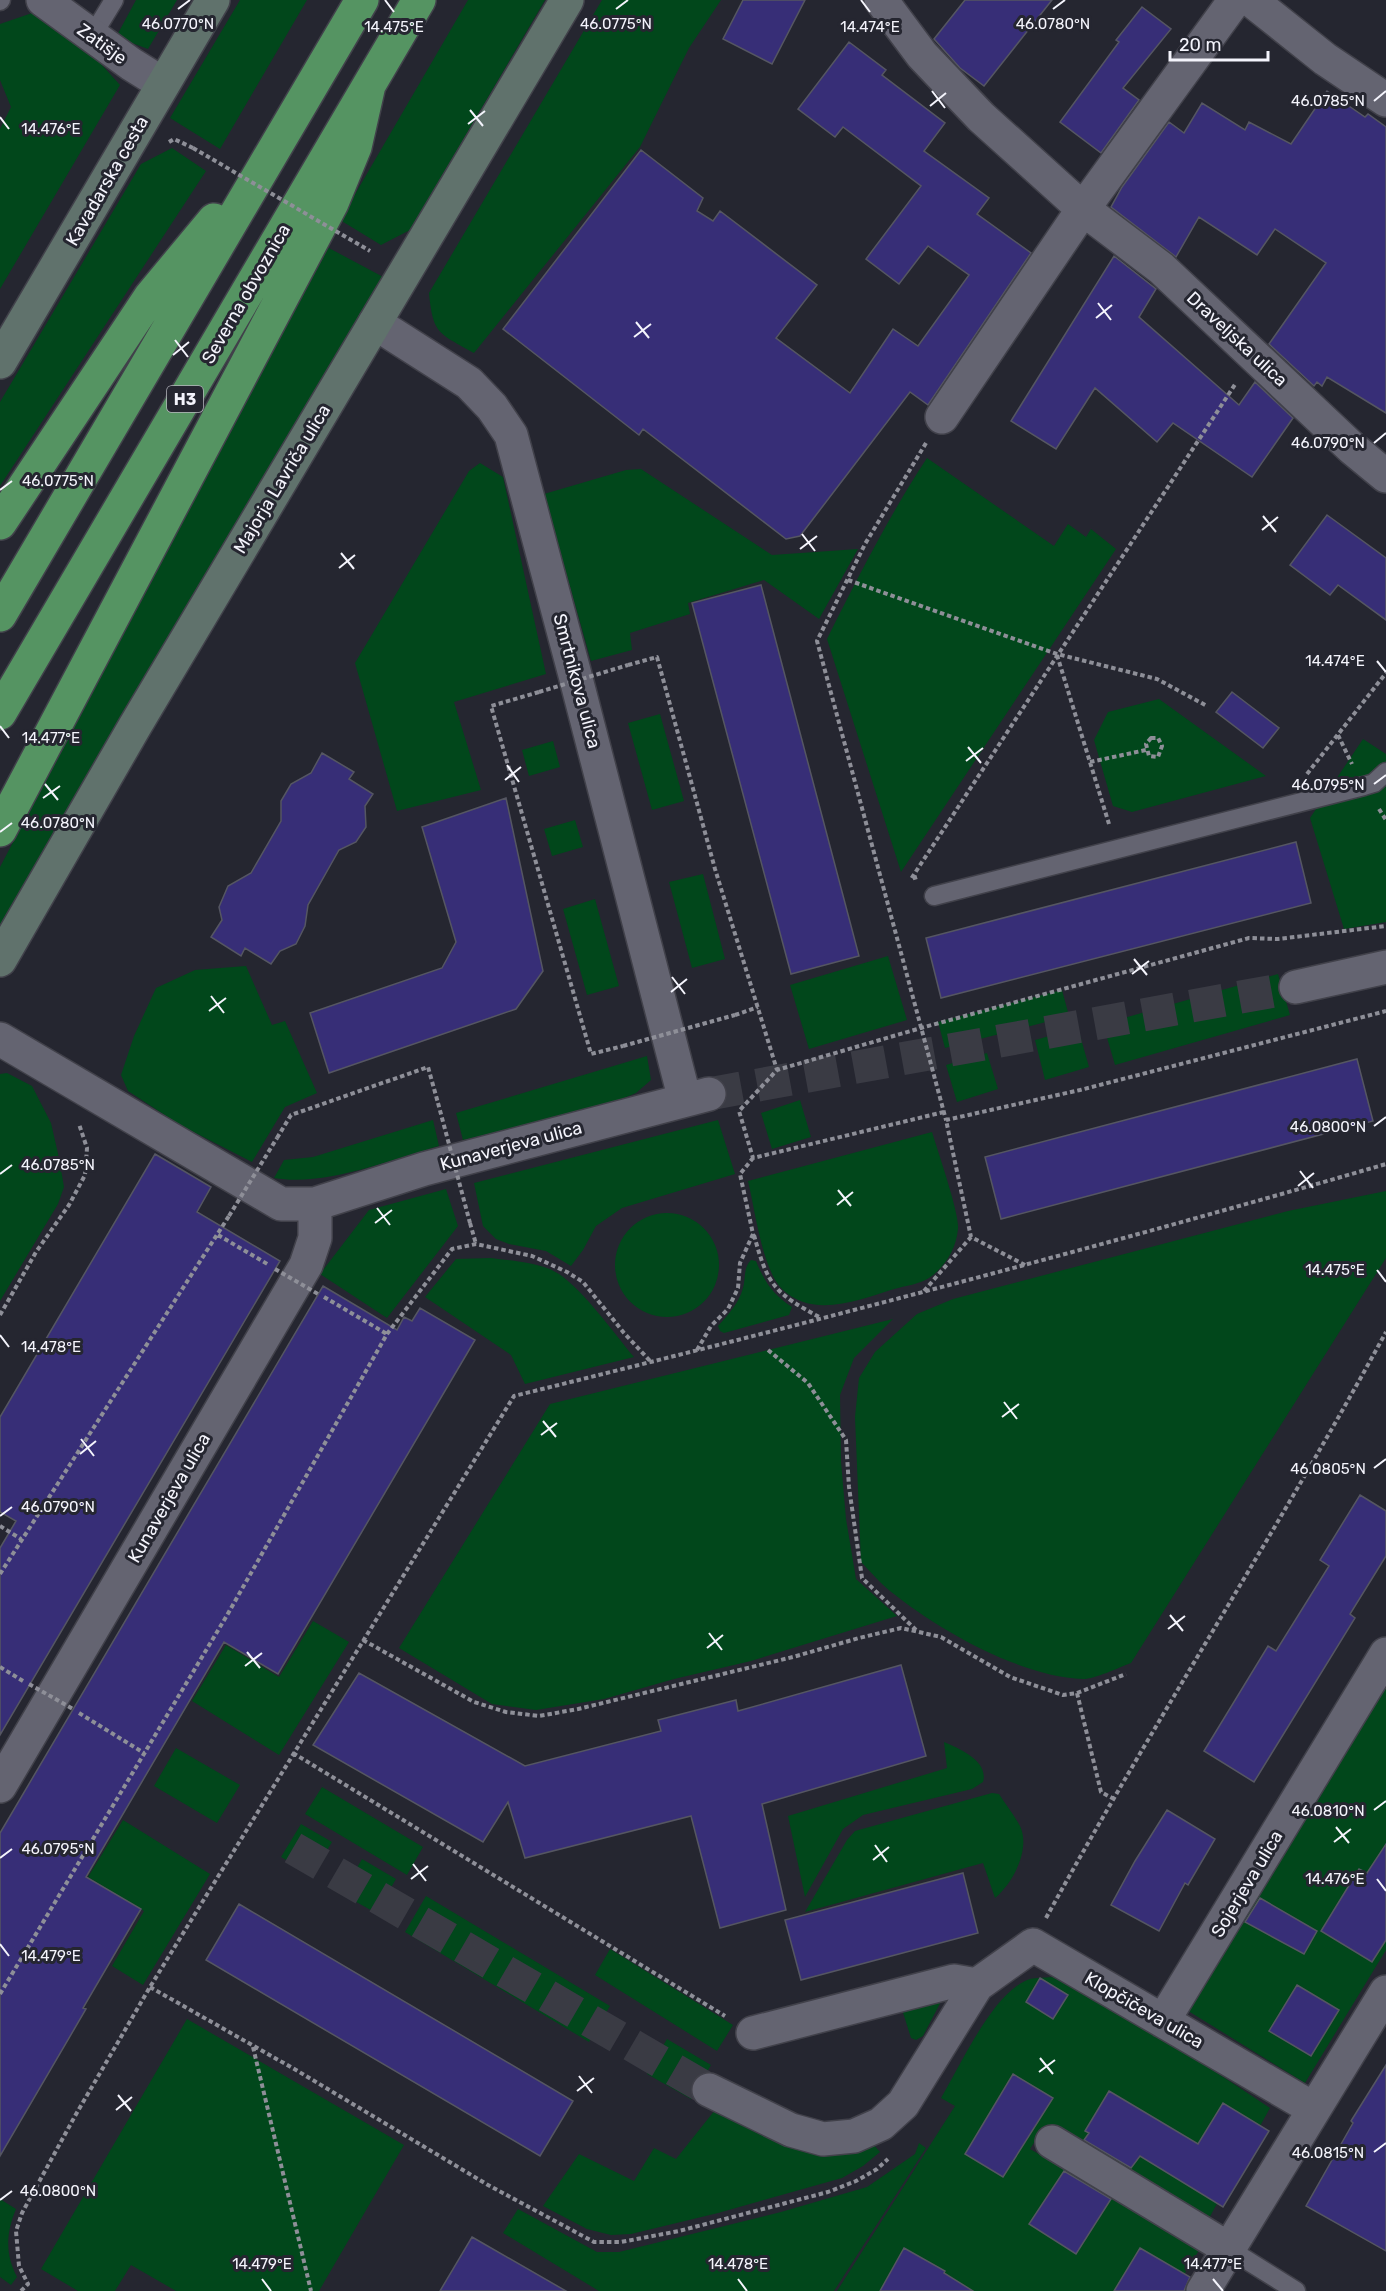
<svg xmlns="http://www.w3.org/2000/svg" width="1386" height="2291" font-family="Rubik,sans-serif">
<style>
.green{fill:#01471b}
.building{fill:#372e77;stroke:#555662;stroke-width:1.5}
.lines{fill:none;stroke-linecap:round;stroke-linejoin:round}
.street-tunnel{stroke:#3a3b44;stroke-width:33;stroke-dasharray:33 16;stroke-linecap:butt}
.lane-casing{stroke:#41414a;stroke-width:21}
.street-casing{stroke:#41414a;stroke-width:36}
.secondary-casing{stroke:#41414a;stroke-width:36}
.highway-casing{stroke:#41414a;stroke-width:36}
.path{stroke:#8e8f98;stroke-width:4;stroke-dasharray:4.5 3;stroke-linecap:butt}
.lane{stroke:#646471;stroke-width:18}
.street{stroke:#646471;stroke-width:33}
.secondary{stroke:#60726c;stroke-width:33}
.highway{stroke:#559462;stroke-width:33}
.path-bridge{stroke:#8e8f98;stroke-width:4;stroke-dasharray:4.5 3;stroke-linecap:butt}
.ticks{fill:none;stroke:#f4f4fc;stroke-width:2}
.labels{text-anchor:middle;stroke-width:6;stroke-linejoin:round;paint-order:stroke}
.shield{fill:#252630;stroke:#b6b6bf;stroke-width:1.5}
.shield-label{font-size:16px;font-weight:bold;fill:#f4f4fc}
.street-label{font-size:18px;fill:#f4f4fc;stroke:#252630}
.ticks-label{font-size:15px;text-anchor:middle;fill:#f4f4fc;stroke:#252630;stroke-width:6;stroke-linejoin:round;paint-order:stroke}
</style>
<rect width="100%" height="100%" fill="#252630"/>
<path class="green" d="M 136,0 L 177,0 L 148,49 L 116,37 Z
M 240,0 L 307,0 L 220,149 L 170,118 Z
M 468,0 L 545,0 L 410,230 L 381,245 L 340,220 Z
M 602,0 L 721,0 L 689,48 L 640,147 L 474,353 C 439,333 433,335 429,293 Z
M 41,10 L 93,55 L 120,85 L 0,289 L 0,129 L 11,107 L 0,80 L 0,24 Z
M 172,148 L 206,171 L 0,486 L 0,402 L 141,164 Z
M 327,247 L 387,279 L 0,935 L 0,867 Z
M 927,458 L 1054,546 L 1068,524 L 1086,537 L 1091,529 L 1116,549 L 901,872 L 827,639 C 858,577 889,516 927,458 Z
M 480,463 L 503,477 L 546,674 L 454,702 L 481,790 L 397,811 L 355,663 L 469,471 Z
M 641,469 L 772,555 L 858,549 L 819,619 L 764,580 L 688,603 L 690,614 L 630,633 L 632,650 L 591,661 L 544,494 L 626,470 Z
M 1159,699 L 1266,776 L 1132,812 L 1113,806 L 1094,740 L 1108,712 Z
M 660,714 L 684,801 L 652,810 L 628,723 Z
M 1363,739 L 1386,754 L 1386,922 L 1344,929 L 1310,818 Z
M 553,741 L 560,767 L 529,776 L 522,750 Z
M 575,820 L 583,847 L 552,856 L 544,829 Z
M 703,874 L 725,959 L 692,968 L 669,882 Z
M 595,899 L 619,986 L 587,995 L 563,909 Z
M 888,956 L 907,1020 L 809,1049 L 790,985 Z
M 246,966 L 272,1025 L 285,1021 L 317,1093 L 285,1107 L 252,1162 L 180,1125 L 128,1091 L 121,1075 L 134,1036 L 156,988 L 195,970 Z
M 1278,974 L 1290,1015 L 1115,1065 L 1103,1024 Z
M 1062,990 L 1069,1016 L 945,1048 L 938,1022 Z
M 1078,1028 L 1089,1067 L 1045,1080 L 1035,1040 Z
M 987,1053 L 998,1089 L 957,1102 L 946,1065 Z
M 647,1056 L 651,1080 L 636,1093 L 607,1105 L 463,1140 L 456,1113 Z
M 7,1073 L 32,1086 L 51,1123 L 59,1158 L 64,1187 L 58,1204 L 0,1301 L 0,1074 Z
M 800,1100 L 811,1137 L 772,1149 L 761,1113 Z
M 433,1120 L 439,1146 C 390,1160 324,1187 274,1178 L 284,1160 L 313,1157 Z
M 718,1120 L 735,1174 L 622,1208 L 596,1226 L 583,1250 L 571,1266 L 546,1251 L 509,1244 L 496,1239 L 483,1226 L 474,1183 Z
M 932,1132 C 937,1149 960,1215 958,1229 C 956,1249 946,1266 929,1278 C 920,1284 905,1286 894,1289 C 860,1300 812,1319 782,1289 C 762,1269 755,1209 748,1181 Z
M 446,1189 L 458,1226 L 387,1318 L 320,1274 L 369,1210 Z
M 1386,1191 L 1386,1258 L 1131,1663 C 1118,1668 1095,1679 1083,1679 C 1019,1676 940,1631 890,1591 C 880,1583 871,1572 861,1562 L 855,1417 L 859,1378 L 875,1352 L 917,1314 L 953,1299 L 1288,1211 Z
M615 1265a52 52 0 1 1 104 0a52 52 0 1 1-104 0Z
M 491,1258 C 513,1261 540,1262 559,1274 C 585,1292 613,1332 634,1357 L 525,1384 L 511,1355 L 425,1297 L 456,1259 Z
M 751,1260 L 756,1261 C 764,1281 773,1295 792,1307 L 789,1315 L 724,1333 L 720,1331 L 718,1326 C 728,1315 739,1303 743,1288 C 746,1278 743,1268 751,1260 Z
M 893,1319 L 854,1358 L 840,1395 L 841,1462 L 846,1519 L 856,1579 L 897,1616 L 751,1661 L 674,1679 L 604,1699 L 536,1710 L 492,1704 L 399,1648 L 550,1404 Z
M 313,1621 L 349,1642 L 279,1755 L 192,1701 L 226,1645 L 279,1677 Z
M 1386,1682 L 1386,1950 L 1305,2083 L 1185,2009 Z
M 944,1742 C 960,1749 989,1761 983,1782 L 972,1789 L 863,1815 L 843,1829 L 805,1897 L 788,1816 L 947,1768 Z
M 176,1748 L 240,1785 L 217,1823 L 154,1786 Z
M 322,1787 L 423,1847 L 407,1875 L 305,1814 Z
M 992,1793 L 999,1794 C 1006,1805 1014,1815 1020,1826 C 1031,1849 1013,1883 995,1898 L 983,1863 L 805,1912 L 847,1840 L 855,1831 Z
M 123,1820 L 210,1874 L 143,1985 L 112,1966 L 144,1911 L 88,1877 Z
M 301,1824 L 332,1842 L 312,1875 L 281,1857 Z
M 362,1859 L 396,1879 L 376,1913 L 342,1894 Z
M 426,1896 L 610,2006 L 589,2042 L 405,1932 Z
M 610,1949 L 733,2025 L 717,2051 L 595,1975 Z
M 1052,1977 C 1129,2014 1199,2061 1270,2108 L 1208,2220 L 1044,2127 L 1030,2149 L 1201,2247 L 1174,2291 L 837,2291 L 955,2106 L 941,2098 C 960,2066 991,1997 1025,1981 C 1032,1977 1044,1978 1052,1977 Z
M 946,1992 L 923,2036 L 916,2040 L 911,2038 L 900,2003 Z
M 187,2019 L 404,2145 L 319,2291 L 176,2291 L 131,2265 L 115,2291 L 78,2291 L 41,2269 Z
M 667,2039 L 711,2065 L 691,2099 L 647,2074 Z
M 715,2110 L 873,2144 L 880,2152 L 863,2166 L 842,2178 L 718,2213 L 631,2234 L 611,2235 L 587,2229 L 543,2206 L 579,2154 L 634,2181 L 654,2148 L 676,2159 Z
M 919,2143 L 926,2148 L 834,2291 L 599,2291 L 503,2233 L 518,2209 L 597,2252 L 619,2252 L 781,2212 L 867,2187 L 915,2154 Z
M 0,2199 L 16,2209 C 6,2233 5,2254 17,2277 L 11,2285 L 0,2277 Z"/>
<path class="building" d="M 743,0 L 805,0 L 772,64 L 723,39 Z
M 965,0 L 1052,0 L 984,86 L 960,68 L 934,39 Z
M 1142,7 L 1171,29 L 1123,88 L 1139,100 L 1101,153 L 1060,122 L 1119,42 L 1116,40 Z
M 849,42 L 886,70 L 882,75 L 945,123 L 924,151 L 989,198 L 977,214 L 1031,253 L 928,405 L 910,392 L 800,536 L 786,539 L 643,429 L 639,435 L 503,329 L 641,150 L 703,198 L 697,211 L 713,221 L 720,211 L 817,285 L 776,338 L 850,393 L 893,329 L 918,346 L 969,275 L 928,246 L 899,284 L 866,259 L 921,186 L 843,127 L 835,137 L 798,109 Z
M 1327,91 L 1365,117 L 1368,114 L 1386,127 L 1386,413 L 1327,377 L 1322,386 L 1317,382 L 1314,386 L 1269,344 L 1326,263 L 1275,229 L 1257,255 L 1199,217 L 1176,257 L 1111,207 L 1122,187 L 1169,122 L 1184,133 L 1202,103 L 1245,130 L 1249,122 L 1291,144 Z
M 1114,256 L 1156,289 L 1139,317 L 1239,405 L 1255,382 L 1293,418 L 1252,477 L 1173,423 L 1157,442 L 1095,388 L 1056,449 L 1011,421 Z
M 1327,515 L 1386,558 L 1386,620 L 1338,585 L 1330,595 L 1290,565 Z
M 761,585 L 859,956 L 791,974 L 692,603 Z
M 1232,692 L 1279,728 L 1263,748 L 1216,712 Z
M 322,753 L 354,772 L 349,779 L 373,794 L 365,806 L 366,827 L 356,842 L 339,850 L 308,905 L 305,926 L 296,944 L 280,951 L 271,964 L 245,948 L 241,956 L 211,937 L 222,920 L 219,907 L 228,886 L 251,873 L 281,821 L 281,801 L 291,784 L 311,773 Z
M 506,798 L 543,971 L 516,1009 L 329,1073 L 310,1013 L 442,968 L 456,942 L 422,827 Z
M 1296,842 L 1311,903 L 941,998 L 926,938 Z
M 1357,1059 L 1373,1121 L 1001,1219 L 985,1157 Z
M 155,1154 L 211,1187 L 197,1212 L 280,1261 L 0,1735 L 0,1548 L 16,1521 L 0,1512 L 0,1417 Z
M 323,1286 L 397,1330 L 404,1317 L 412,1321 L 420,1308 L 475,1340 L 278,1674 L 224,1642 L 86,1877 L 141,1909 L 83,2008 L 86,2009 L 0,2156 L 0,1833 Z
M 1360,1495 L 1386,1511 L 1386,1556 L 1350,1614 L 1355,1618 L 1254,1782 L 1204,1751 L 1268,1646 L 1276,1651 L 1329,1566 L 1320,1560 Z
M 901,1665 L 926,1756 L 762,1804 L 786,1910 L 720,1928 L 691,1816 L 525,1858 L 508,1802 L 483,1842 L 313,1745 L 359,1673 L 525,1766 L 661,1731 L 658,1720 L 736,1700 L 738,1711 Z
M 1167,1810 L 1215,1839 L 1188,1885 L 1185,1883 L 1159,1931 L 1111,1905 L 1135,1861 Z
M 1386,1844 L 1386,1940 L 1372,1962 L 1321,1931 L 1359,1869 L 1367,1873 Z
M 963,1873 L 978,1933 L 801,1980 L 785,1920 Z
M 1260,1898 L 1317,1931 L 1304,1954 L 1245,1922 Z
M 239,1904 L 573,2101 L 540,2156 L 206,1960 Z
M 1040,1978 L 1068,1995 L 1053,2019 L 1026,2002 Z
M 1297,1985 L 1339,2010 L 1311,2056 L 1269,2031 Z
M 1386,2065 L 1386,2251 L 1306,2206 L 1353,2123 L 1351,2121 Z
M 1013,2074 L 1053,2098 L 1003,2177 L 965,2154 Z
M 1109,2091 L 1198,2144 L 1223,2103 L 1269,2131 L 1223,2207 L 1140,2156 L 1131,2168 L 1084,2140 L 1089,2133 L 1085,2131 Z
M 1064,2171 L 1111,2199 L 1076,2254 L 1029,2224 Z
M 472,2237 L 566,2291 L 440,2291 Z
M 904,2248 L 945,2271 L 944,2273 L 973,2291 L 880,2291 Z
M 1140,2248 L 1190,2277 L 1184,2291 L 1114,2291 Z"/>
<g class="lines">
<path class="street-tunnel" d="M 709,1094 L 1296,987
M 293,1848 L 709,2090"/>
<g class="lane-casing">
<path id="lane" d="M 0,1 L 1,0
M 92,36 L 114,0
M 934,896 L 1364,786 L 1374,783 L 1386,772
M 1229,2249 L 1296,2291"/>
</g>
<g class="street-casing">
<path id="street" d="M 43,0 L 131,64 L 163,84
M 881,0 L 922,55 L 981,117 L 1083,209 L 1161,268 L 1352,448 L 1386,476
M 1251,0 L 1325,59 L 1386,100
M 375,323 L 469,383 L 492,407 L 511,435 L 574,671 L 685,1100
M 942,417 L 1083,209 L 1235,0
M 1296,987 L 1386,967
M 0,1039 L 281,1204 L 315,1204 L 315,1238 L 306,1265 L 0,1786
M 315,1204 L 424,1169 L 709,1094
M 1163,2021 L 1386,1654
M 753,2033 L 954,1981 L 977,1985 L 1033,1945 L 1314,2109
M 709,2090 L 791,2130 L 823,2139 L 854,2136 L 881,2124 L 903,2104 L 977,1985
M 1052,2142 L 1229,2249
M 1203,2291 L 1386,1992"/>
</g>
<g class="secondary-casing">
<path id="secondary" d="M 0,362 L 213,0
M 0,960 L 135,726 L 567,0"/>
</g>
<g class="highway-casing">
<path id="highway" d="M 0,523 L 150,297 L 214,220
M 0,615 L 362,0
M 0,713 L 419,0
M 0,830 L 332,203 L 355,147 L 369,85"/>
</g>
<path class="path" d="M 169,142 L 174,139 L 193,148
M 926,443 L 865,544 L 817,641 L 946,1120
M 848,580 L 1057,654 L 1157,679 L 1207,706
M 1057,655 L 1109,824
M 628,665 L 657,657 L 715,869 L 777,1070
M 539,692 L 491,706 L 591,1054 L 623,1046
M 1338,735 L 1352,764
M 1151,738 L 1158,738 L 1162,746 L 1158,757 L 1149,756 L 1146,744 Z
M 1090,762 L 1146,750
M 1307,774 L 1386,673
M 1379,809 L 1386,820
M 917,877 L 911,879 L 1236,383
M 735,1015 L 758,1007
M 944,1112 L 753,1158 L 739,1111 L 777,1070 L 921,1028 L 1249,938 L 1278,939 L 1386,926
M 277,1138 L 291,1115 L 428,1067 L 438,1103
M 470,1223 L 476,1244
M 218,1235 L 269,1265
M 754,1235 C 768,1287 775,1293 821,1318
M 1025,1265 L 971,1237 L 946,1120 L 1080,1090 L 1386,1011
M 924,1291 L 971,1237
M 324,1297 L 387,1334
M 0,1315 L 36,1252 L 69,1205 L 85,1175 L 87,1148 L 79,1124
M 697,1350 L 711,1326 L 728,1309 L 738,1288 L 740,1263 L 753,1234 L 740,1174 L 753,1158
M 768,1350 L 808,1383 L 846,1440 L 849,1487 L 862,1578 L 916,1630
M 0,1526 L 21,1539
M 0,1574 L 229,1216
M 363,1640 L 474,1702 L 506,1712 L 539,1716 L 578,1709 L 793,1657 L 859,1638 L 901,1628 L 941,1637 L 1010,1677 L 1063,1695 L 1077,1693 L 1101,1792 L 1114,1799
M 0,1667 L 23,1681
M 1077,1693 L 1126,1674
M 79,1713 L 144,1753
M 293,1753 L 725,2016
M 1046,1918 C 1155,1720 1278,1530 1386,1332
M 150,1987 L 296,2070 L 488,2185 L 594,2242 L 621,2242 L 679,2231 L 828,2192 L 856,2181 L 877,2169 L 888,2159
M 0,1994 L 226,1617 L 387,1334 L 452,1249 L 476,1244 L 532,1256 L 567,1272 L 583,1282 L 624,1333 L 650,1361
M 253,2047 L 311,2291
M 21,2291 L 28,2284 L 19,2266 L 16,2231 L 22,2213 L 75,2116 L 150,1987 L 514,1396 C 806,1324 1097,1248 1386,1164"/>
<use href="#lane" class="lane"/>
<use href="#street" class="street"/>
<use href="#secondary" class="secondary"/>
<use href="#highway" class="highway"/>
<path class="path-bridge" d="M 193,148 L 370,251
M 539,692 L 628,665
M 623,1046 L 735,1015
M 438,1103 L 470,1223
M 229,1216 L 277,1138
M 275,1269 L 318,1294
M 29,1684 L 73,1709"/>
</g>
<path class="ticks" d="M 385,0 L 394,12M 861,0 L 870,12M 178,9 L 190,0M 616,9 L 628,0M 1053,9 L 1065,0M 932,91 L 945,108M 1374,101 L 1386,91M 930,106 L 946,93M 470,110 L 483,126M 0,117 L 9,129M 468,124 L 485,111M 1098,303 L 1111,320M 1096,318 L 1112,305M 636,322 L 649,338M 634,337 L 651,324M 175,340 L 188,357M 173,355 L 189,342M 1374,443 L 1386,433M 0,490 L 12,481M 1263,516 L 1276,532M 1262,530 L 1278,517M 802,534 L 815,551M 800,549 L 817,536M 341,553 L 354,569M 339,568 L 355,555M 1377,661 L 1386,672M 0,726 L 9,738M 968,747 L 981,763M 966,761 L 983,748M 507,765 L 519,782M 505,780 L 521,767M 45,784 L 58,800M 1374,784 L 1386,775M 43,798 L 60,786M 0,832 L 12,823M 1134,959 L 1147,975M 1132,974 L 1149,961M 672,977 L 685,994M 671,992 L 687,979M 211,996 L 224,1013M 209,1011 L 226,998M 1374,1126 L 1386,1117M 1300,1171 L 1313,1188M 0,1174 L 12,1165M 1298,1186 L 1314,1173M 838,1190 L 851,1206M 837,1205 L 853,1192M 377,1208 L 390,1225M 375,1223 L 392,1210M 1377,1270 L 1386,1282M 0,1335 L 9,1347M 1004,1402 L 1017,1419M 1002,1417 L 1019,1404M 543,1421 L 556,1437M 541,1435 L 557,1423M 81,1439 L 94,1456M 80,1454 L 96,1441M 1374,1468 L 1386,1459M 0,1516 L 12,1507M 1170,1615 L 1183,1631M 1168,1629 L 1185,1616M 709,1633 L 722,1650M 707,1648 L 723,1635M 247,1652 L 260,1668M 245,1666 L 262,1653M 1374,1810 L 1386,1801M 1336,1827 L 1349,1843M 1334,1842 L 1351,1829M 875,1845 L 887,1862M 0,1858 L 12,1849M 873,1860 L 889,1847M 413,1864 L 426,1881M 411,1879 L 428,1866M 1377,1879 L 1386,1891M 0,1944 L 9,1956M 1040,2058 L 1053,2074M 1039,2072 L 1055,2060M 579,2076 L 592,2093M 577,2091 L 594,2078M 118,2095 L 131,2111M 116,2110 L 132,2097M 1374,2152 L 1386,2143M 0,2200 L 12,2191M 262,2279 L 271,2291M 738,2279 L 747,2291M 1213,2279 L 1223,2291"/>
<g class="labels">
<rect class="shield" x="167" y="386" width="36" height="26" rx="4.5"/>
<g class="shield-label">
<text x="185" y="405">H3</text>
</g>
<g class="street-label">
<text transform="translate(102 44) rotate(36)" y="6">Zatišje</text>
<text transform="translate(107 181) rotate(-60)" y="6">Kavadarska cesta</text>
<text transform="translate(246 294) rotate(-60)" y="6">Severna obvoznica</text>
<text transform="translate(1237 339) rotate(43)" y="6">Draveljska ulica</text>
<text transform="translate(282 479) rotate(-59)" y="6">Majorja Lavriča ulica</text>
<text transform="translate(577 681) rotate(75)" y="6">Smrtnikova ulica</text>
<text transform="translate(511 1146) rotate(-15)" y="6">Kunaverjeva ulica</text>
<text transform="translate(169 1498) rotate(-60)" y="6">Kunaverjeva ulica</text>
<text transform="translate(1247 1884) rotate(-59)" y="6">Sojerjeva ulica</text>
<text transform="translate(1144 2010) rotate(30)" y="6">Klopčičeva ulica</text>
</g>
</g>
<g class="ticks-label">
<text x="178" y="29">46.0770°N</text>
<text x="616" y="29">46.0775°N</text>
<text x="1053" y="29">46.0780°N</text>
<text x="394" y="32">14.475°E</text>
<text x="870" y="32">14.474°E</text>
<text x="1328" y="106">46.0785°N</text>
<text x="51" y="134">14.476°E</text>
<text x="1328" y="448">46.0790°N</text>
<text x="58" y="486">46.0775°N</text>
<text x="1335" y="666">14.474°E</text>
<text x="51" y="743">14.477°E</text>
<text x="1328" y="790">46.0795°N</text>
<text x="58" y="828">46.0780°N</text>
<text x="1328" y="1132">46.0800°N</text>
<text x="58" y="1170">46.0785°N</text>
<text x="1335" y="1275">14.475°E</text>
<text x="51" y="1352">14.478°E</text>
<text x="1328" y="1474">46.0805°N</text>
<text x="58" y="1512">46.0790°N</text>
<text x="1328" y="1816">46.0810°N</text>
<text x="58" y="1854">46.0795°N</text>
<text x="1335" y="1884">14.476°E</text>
<text x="51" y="1961">14.479°E</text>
<text x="1328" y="2158">46.0815°N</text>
<text x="58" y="2196">46.0800°N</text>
<text x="262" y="2269">14.479°E</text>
<text x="738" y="2269">14.478°E</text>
<text x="1213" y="2269">14.477°E</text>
</g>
<path d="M1170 51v9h98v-9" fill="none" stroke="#f4f4fc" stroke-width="3"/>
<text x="1179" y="51" font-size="18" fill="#f4f4fc" stroke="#252630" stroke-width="4.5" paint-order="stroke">20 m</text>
</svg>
